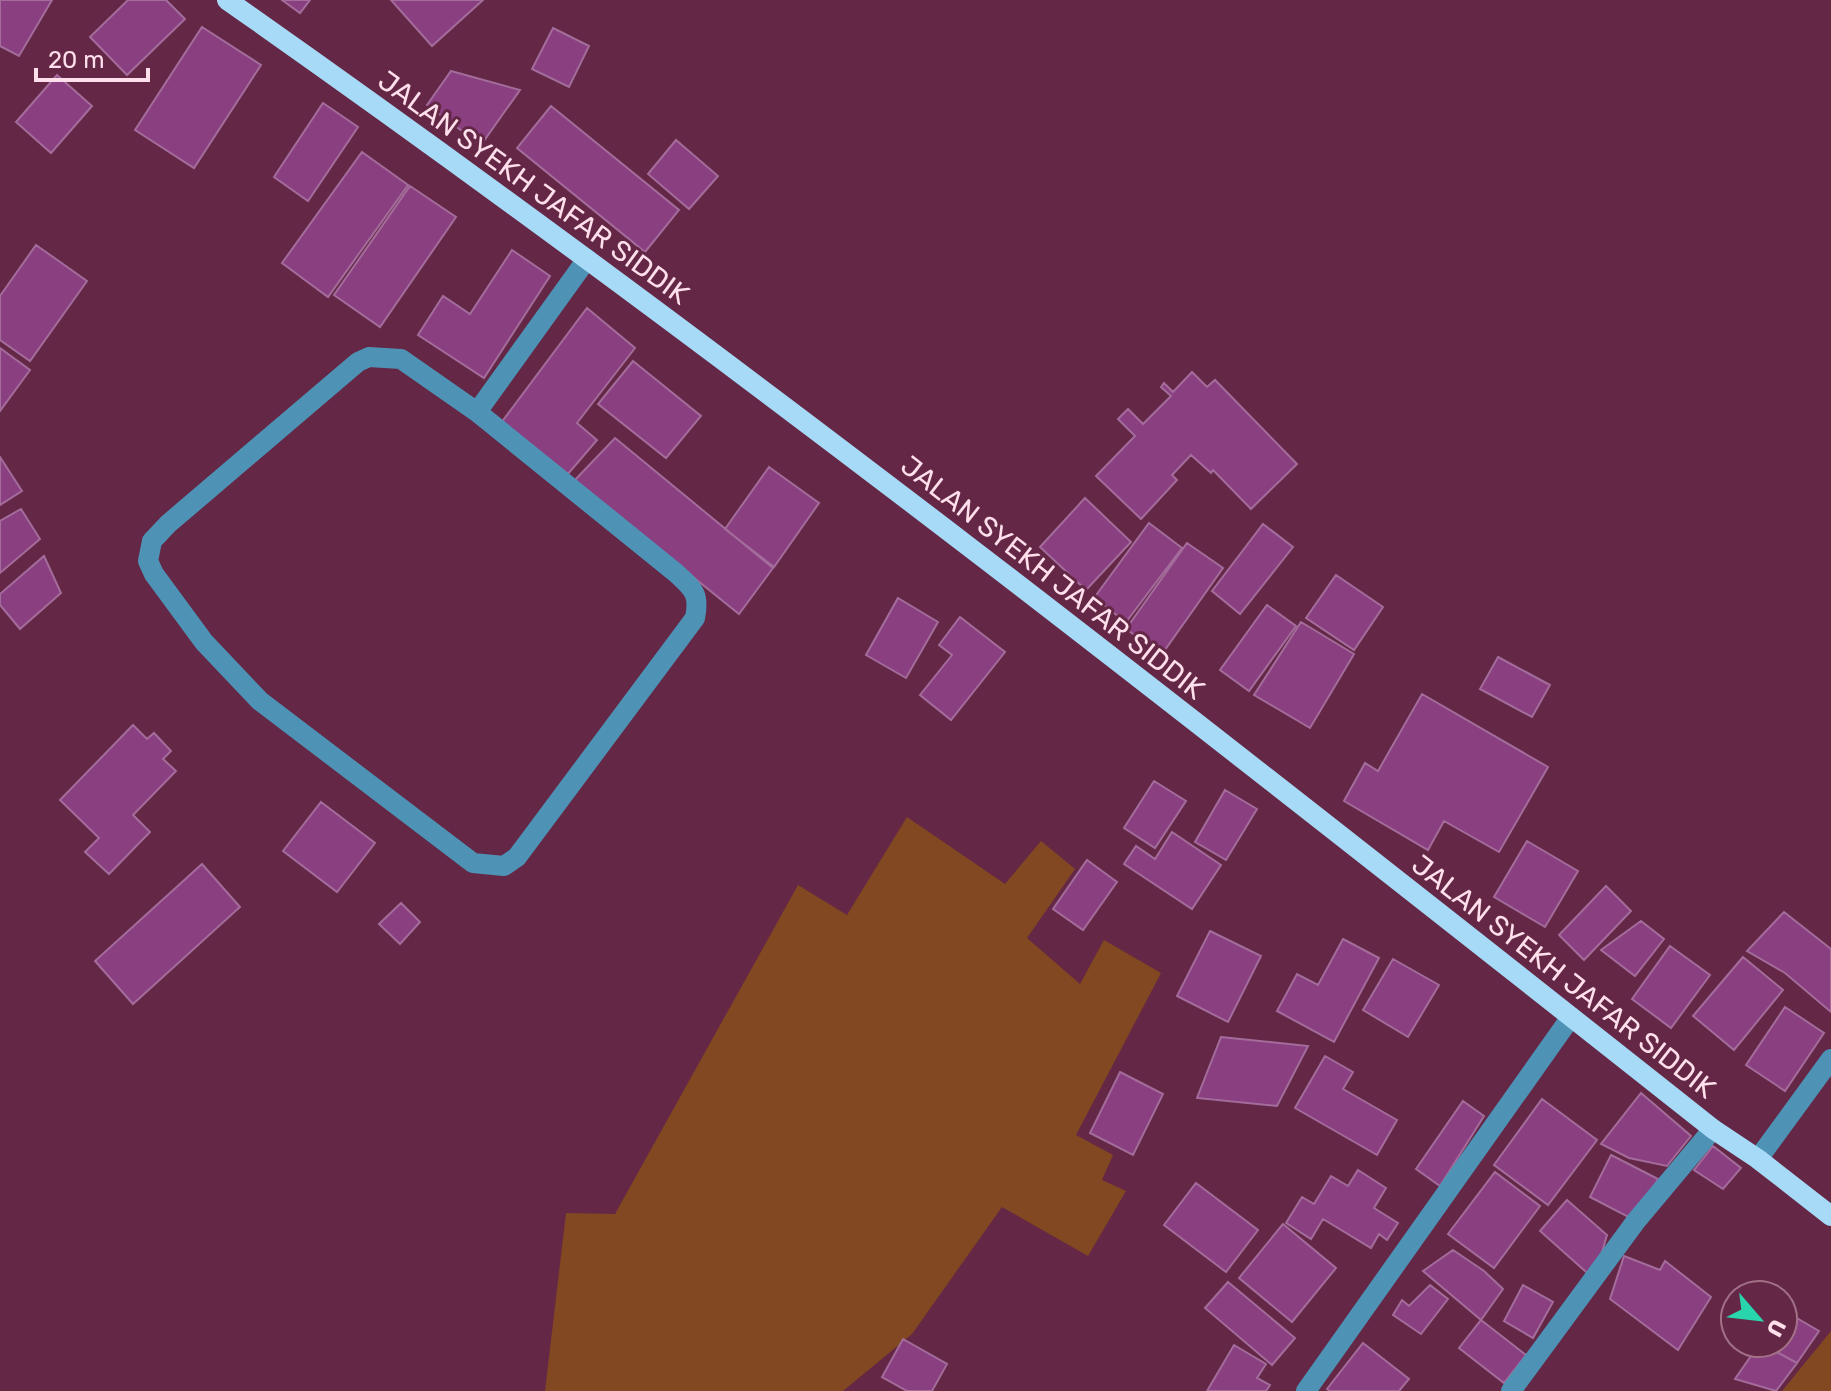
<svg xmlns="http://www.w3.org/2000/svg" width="1831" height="1391" font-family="Rubik,sans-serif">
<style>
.green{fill:#824822}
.building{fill:#8a3f81;stroke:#a36c9b;stroke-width:2}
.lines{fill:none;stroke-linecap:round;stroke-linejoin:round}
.minor{stroke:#4e93b5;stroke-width:20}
.major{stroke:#a7daf6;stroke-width:20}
.labels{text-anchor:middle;stroke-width:6;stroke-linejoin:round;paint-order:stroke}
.street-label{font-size:28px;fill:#fedfeb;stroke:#642745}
</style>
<rect width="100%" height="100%" fill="#642745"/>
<path class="green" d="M 907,817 L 1005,884 L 1041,841 L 1075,869 L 1027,938 L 1080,984 L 1104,940 L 1161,973 L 1076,1135 L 1113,1155 L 1102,1180 L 1126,1191 L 1088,1256 L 1002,1207 L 912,1334 L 843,1391 L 545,1391 L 566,1213 L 615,1214 L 798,885 L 847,915 Z
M 1831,1331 L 1831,1391 L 1782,1391 Z"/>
<path class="building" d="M 0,0 L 52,0 L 19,56 L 0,46 Z
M 128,0 L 166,0 L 185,19 L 127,75 L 90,37 Z
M 282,0 L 310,0 L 300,13 Z
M 391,0 L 483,0 L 432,46 Z
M 202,27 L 261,65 L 194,168 L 135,130 Z
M 553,28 L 589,46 L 569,87 L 532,69 Z
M 451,71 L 520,90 L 481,145 L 427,105 Z
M 57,75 L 92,106 L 51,153 L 16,122 Z
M 323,103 L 358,127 L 308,201 L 274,177 Z
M 551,106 L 679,210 L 645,252 L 517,148 Z
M 676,140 L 718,176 L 689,209 L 648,174 Z
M 362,152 L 408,185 L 328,297 L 282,263 Z
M 410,186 L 456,217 L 380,327 L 334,295 Z
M 36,245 L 87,281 L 30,361 L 0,340 L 0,296 Z
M 512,250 L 550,276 L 484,378 L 418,335 L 443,296 L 470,314 Z
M 587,308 L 635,348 L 577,423 L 597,440 L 568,474 L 501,423 Z
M 0,348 L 30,370 L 0,411 Z
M 633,361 L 701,416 L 666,458 L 598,404 Z
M 1192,372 L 1207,387 L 1215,380 L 1297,464 L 1251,509 L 1213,470 L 1211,473 L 1191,455 L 1172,475 L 1177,480 L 1141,519 L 1096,476 L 1135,436 L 1118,419 L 1128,409 L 1143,424 L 1171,396 L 1161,387 L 1164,383 L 1173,392 Z
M 615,438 L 773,568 L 739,614 L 574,481 Z
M 0,457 L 22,491 L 0,505 Z
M 769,467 L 819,503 L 774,567 L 725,529 Z
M 1085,498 L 1131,542 L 1086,590 L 1040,547 Z
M 21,509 L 40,539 L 0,573 L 0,521 Z
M 1149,523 L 1182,548 L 1126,622 L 1094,598 Z
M 1263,524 L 1293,547 L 1240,614 L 1212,591 Z
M 1187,543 L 1223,568 L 1162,654 L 1126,629 Z
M 44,556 L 61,593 L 20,629 L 0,605 L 0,594 Z
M 1336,575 L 1383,607 L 1354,650 L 1306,618 Z
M 898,598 L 938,622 L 906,678 L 866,655 Z
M 1267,605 L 1296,626 L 1249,691 L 1220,670 Z
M 960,617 L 1005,652 L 951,720 L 920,695 L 952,655 L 939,645 Z
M 1301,622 L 1354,654 L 1310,728 L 1254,695 Z
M 1498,657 L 1550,685 L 1532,717 L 1480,689 Z
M 1422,694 L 1548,767 L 1499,852 L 1444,821 L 1428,850 L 1344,801 L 1365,763 L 1378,771 Z
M 133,725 L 147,739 L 154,733 L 171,751 L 163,759 L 176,771 L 133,815 L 150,832 L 109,874 L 85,852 L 99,838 L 60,800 Z
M 1154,781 L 1186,801 L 1155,848 L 1124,828 Z
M 1225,790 L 1257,809 L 1226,860 L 1195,842 Z
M 321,802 L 375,843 L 337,892 L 283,851 Z
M 1172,832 L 1221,865 L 1192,909 L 1124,864 L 1136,846 L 1155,859 Z
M 1527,841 L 1578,871 L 1545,927 L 1494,897 Z
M 1087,860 L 1117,882 L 1083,930 L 1053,909 Z
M 202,864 L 240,907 L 133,1004 L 95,961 Z
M 1606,886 L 1631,911 L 1584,960 L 1559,935 Z
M 401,903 L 420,922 L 400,944 L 379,924 Z
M 1784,912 L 1831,949 L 1831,1012 L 1785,973 L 1747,951 Z
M 1641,921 L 1664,939 L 1635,976 L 1601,950 Z
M 1210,931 L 1261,956 L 1228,1022 L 1177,996 Z
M 1343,939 L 1379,958 L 1334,1042 L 1277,1011 L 1297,974 L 1318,985 Z
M 1670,946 L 1710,975 L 1671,1028 L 1632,999 Z
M 1743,957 L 1783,990 L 1734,1050 L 1693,1016 Z
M 1393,959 L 1439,985 L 1408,1037 L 1363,1010 Z
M 1785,1007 L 1824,1033 L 1785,1091 L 1746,1065 Z
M 1221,1037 L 1308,1046 L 1277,1106 L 1197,1098 Z
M 1325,1056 L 1353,1072 L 1343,1089 L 1397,1120 L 1377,1155 L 1295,1108 Z
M 1120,1072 L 1163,1094 L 1133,1155 L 1090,1133 Z
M 1641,1093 L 1691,1136 L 1667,1166 L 1629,1158 L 1601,1144 Z
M 1542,1099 L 1597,1140 L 1548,1205 L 1494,1165 Z
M 1463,1101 L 1484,1116 L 1440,1186 L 1416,1169 Z
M 1713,1146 L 1741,1168 L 1723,1189 L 1694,1170 Z
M 1611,1155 L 1658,1179 L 1636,1221 L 1590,1197 Z
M 1358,1170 L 1386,1188 L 1374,1208 L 1398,1223 L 1387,1240 L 1379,1234 L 1371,1248 L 1323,1219 L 1311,1239 L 1286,1223 L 1302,1197 L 1314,1204 L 1331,1176 L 1348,1186 Z
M 1495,1172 L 1540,1206 L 1494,1268 L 1448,1234 Z
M 1196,1183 L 1258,1230 L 1226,1272 L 1164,1225 Z
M 1567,1200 L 1607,1235 L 1594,1279 L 1540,1231 Z
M 1283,1224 L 1336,1268 L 1292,1322 L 1239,1278 Z
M 1453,1250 L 1484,1271 L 1503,1289 L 1481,1320 L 1423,1271 Z
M 1624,1256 L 1660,1270 L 1665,1261 L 1711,1297 L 1678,1350 L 1610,1299 Z
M 1228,1282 L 1295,1338 L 1272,1365 L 1205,1308 Z
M 1430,1285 L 1448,1299 L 1421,1334 L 1393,1315 L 1402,1300 L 1409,1306 Z
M 1523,1285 L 1553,1302 L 1533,1338 L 1504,1321 Z
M 1783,1310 L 1819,1331 L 1797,1363 L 1760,1343 L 1783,1343 Z
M 1481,1320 L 1526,1355 L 1504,1383 L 1459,1348 Z
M 903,1339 L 947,1364 L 932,1391 L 907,1391 L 882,1377 Z
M 1363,1343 L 1409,1379 L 1399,1391 L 1330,1391 L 1327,1389 Z
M 1760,1343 L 1797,1363 L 1776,1391 L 1735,1379 Z
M 1234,1345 L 1266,1364 L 1257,1378 L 1270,1385 L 1266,1391 L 1207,1391 Z"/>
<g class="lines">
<path class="minor" d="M 369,357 L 401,359 L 477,412 L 676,573 C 693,589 700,593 695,618 L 517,857 L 504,866 L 473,863 L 260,701 L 204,642 L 154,574 L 148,561 L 152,541 L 168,524 L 358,362 Z
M 477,412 L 587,259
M 1758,1159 L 1831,1059
M 1306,1391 L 1571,1017
M 1511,1391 L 1636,1221 L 1713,1129"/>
<path class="major" d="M 227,0 C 736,357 1225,743 1713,1129 L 1758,1159 L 1831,1216"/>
</g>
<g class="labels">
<g class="street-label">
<text transform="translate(534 187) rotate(36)" y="10">JALAN SYEKH JAFAR SIDDIK</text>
<text transform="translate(1053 577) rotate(38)" y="10">JALAN SYEKH JAFAR SIDDIK</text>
<text transform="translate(1564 976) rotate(38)" y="10">JALAN SYEKH JAFAR SIDDIK</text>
</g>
</g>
<g transform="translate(1759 1319) rotate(118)"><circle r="38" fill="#642745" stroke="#a27187" stroke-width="2"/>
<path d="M0-6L14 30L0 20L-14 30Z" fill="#29d5ac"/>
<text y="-12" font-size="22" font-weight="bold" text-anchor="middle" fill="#fedfeb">U</text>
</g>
<path d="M36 68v12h112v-12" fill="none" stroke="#fedfeb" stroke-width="4"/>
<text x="48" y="68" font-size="24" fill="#fedfeb" stroke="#642745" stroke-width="6" paint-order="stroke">20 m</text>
</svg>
